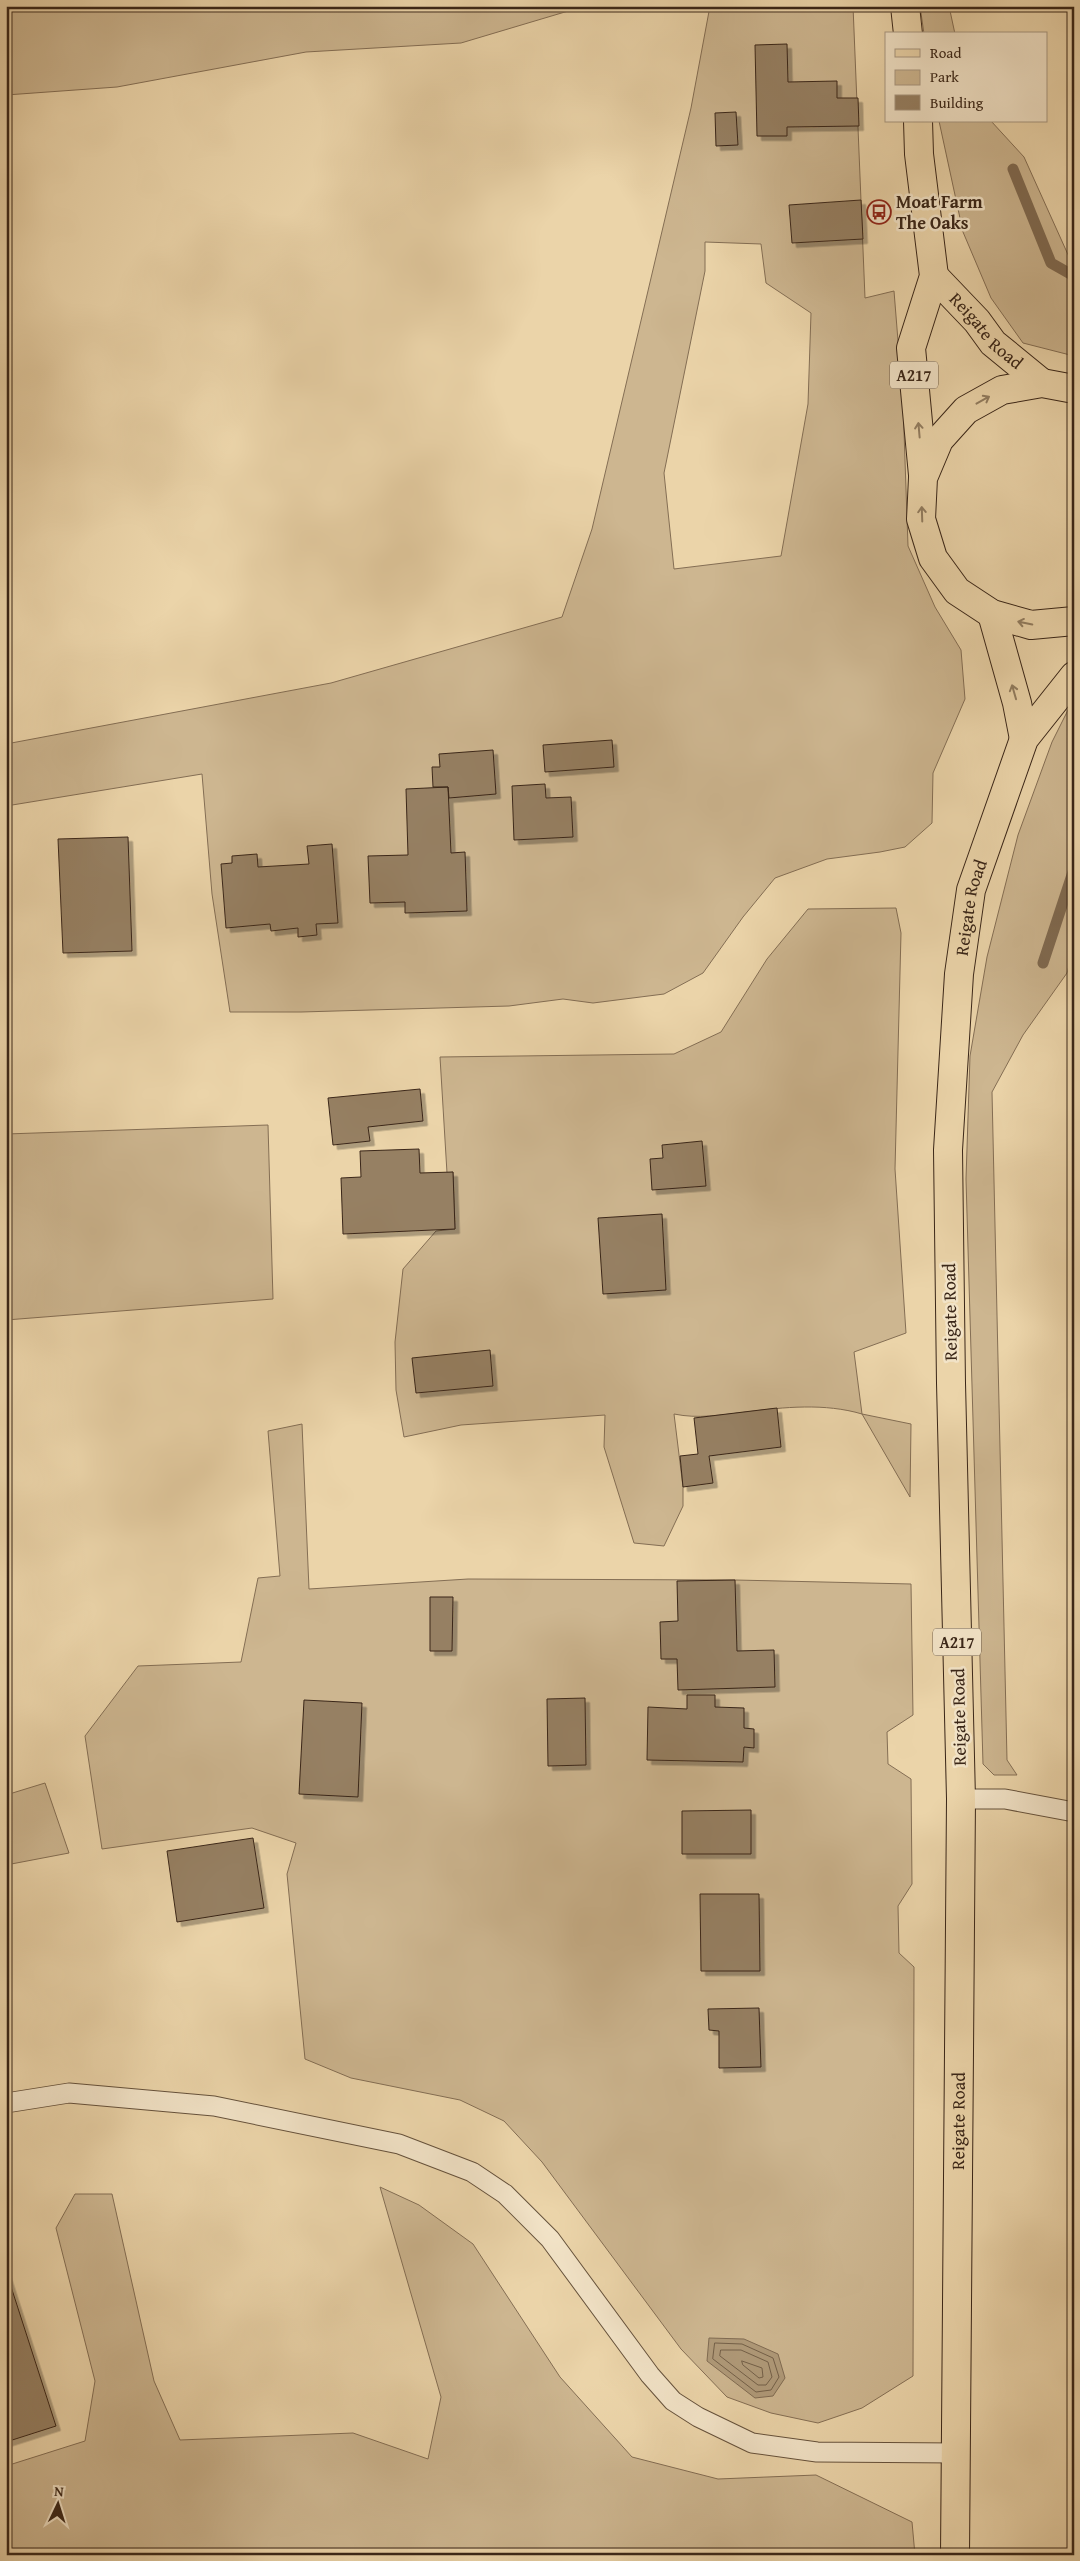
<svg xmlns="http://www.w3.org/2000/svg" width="1080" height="2561" font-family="'Gentium Book Plus',serif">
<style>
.green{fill:#cdb690;stroke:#846e54;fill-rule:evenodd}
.water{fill:#af9978;stroke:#806b52}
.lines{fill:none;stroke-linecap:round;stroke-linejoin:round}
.shore{stroke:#746048;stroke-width:1}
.stream{stroke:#806b52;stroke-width:11}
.building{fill:#968063;stroke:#3a2618;filter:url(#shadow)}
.service-casing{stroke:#66523c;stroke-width:21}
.primary-casing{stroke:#3a2618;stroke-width:30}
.service{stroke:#f2e3c7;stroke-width:19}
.primary{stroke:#ebd4a9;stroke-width:28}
.oneway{stroke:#927d60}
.labels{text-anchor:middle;stroke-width:5;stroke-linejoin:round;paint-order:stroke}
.shield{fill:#f2e3c7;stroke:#715f4c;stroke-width:1}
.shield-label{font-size:16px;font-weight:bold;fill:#3a2618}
.poi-label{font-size:18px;font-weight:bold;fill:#3a2618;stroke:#f2e3c7;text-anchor:start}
.street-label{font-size:18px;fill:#3a2618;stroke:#f2e3c7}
</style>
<defs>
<filter id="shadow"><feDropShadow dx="4.5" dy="4.5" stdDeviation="0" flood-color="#0004"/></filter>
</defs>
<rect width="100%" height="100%" fill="#ebd4a9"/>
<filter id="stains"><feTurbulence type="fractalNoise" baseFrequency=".004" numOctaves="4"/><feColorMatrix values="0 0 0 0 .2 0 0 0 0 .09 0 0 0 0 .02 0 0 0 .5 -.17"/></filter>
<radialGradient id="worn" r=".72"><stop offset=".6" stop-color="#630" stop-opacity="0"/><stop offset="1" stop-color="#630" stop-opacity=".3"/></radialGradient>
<path class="green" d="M 6,6 L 585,6 L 461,43 L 306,52 L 117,87 L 6,95 Z
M 710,6 L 853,6 L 865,298 L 894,291 L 903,403 L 908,546 L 935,607 L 961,650 L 965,699 L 933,773 L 932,823 L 905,847 L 880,852 L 827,859 L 775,878 L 743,917 L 703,973 L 664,994 L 593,1003 L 563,999 L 509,1006 L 301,1012 L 230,1012 L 212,894 L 202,774 L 6,806 L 6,744 L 331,683 L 562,617 L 592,529 L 691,108 ZM 705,242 L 761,244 L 766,283 L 811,313 L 808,404 L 781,556 L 674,569 L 664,473 L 705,271 Z
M 920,6 L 949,6 L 955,34 L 924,34 Z
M 939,121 L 991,121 L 1024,157 L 1070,259 L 1074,262 L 1074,356 L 1023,343 L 991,298 L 963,232 Z
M 1074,698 L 1074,948 L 1067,973 L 1023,1035 L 992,1092 L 1007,1760 L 1017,1775 L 994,1775 L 983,1764 L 966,1179 L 970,1056 L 987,957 L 1018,835 L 1052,742 Z
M 896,908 L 901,933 L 895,1169 L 906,1333 L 854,1352 L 862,1414 L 911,1424 L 910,1497 L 862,1414 C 825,1403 784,1407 746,1412 C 721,1415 698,1419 674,1414 L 683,1487 L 683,1506 L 664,1546 L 634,1543 L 604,1447 L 605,1415 L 461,1425 L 404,1437 L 396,1390 L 395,1342 L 403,1269 L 436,1231 L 455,1229 L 453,1172 L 447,1173 L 440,1057 L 674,1054 L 721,1032 L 767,959 L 808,909 Z
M 268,1125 L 273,1299 L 6,1320 L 6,1134 Z
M 302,1424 L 309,1589 L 468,1579 L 735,1580 L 911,1584 L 913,1715 L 887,1732 L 888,1764 L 911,1779 L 912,1884 L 898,1906 L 899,1953 L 914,1967 L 913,2376 L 862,2408 L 818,2423 L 771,2413 L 727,2397 L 681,2349 L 542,2162 L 504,2121 L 460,2100 L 351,2078 L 305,2059 L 287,1874 L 296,1843 L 252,1828 L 102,1849 L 85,1736 L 138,1666 L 241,1662 L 258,1578 L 280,1576 L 268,1431 Z
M 45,1783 L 69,1853 L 6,1865 L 6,1795 Z
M 380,2187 L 419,2205 L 473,2244 L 560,2377 L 632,2457 L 718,2479 L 816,2475 L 912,2522 L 915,2555 L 6,2555 L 6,2466 L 85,2441 L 95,2381 L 56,2228 L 75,2194 L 112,2194 L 154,2381 L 180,2440 L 353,2433 L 428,2459 L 441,2397 Z"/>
<path class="water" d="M 709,2338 L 744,2339 L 778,2354 L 785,2378 L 773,2396 L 755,2398 L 707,2361 Z"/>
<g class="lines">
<path class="shore" d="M 715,2343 L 742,2344 L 773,2358 L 779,2377 L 771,2390 L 756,2392 L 713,2359 Z
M 721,2350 L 741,2350 L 768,2362 L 772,2377 L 766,2385 L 758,2385 L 720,2356 Z
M 742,2361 L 762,2368 L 763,2377 L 759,2378 L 743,2365 Z"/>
<path class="stream" d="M 1013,169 L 1051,263 L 1074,276
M 1043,963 L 1074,869"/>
</g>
<path class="building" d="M 787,44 L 788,82 L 837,81 L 837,98 L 858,98 L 859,126 L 787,127 L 787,136 L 757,136 L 755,45 Z
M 736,112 L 738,145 L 716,146 L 715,113 Z
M 861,200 L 863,239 L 792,243 L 789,205 Z
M 612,740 L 614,767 L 545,772 L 543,745 Z
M 493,750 L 496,794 L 449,798 L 448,787 L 433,787 L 432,767 L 440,767 L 439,754 Z
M 545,784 L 546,798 L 571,797 L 573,837 L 514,840 L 512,786 Z
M 448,787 L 451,853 L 465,852 L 467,911 L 405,913 L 405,902 L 370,903 L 368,856 L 408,855 L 406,789 Z
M 128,837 L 132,951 L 63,953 L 58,839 Z
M 332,844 L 338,923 L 316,924 L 317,935 L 298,937 L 298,928 L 271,931 L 270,924 L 226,928 L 221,864 L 232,863 L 232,856 L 257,854 L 258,867 L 309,864 L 307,846 Z
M 420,1089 L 423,1121 L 368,1127 L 370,1141 L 333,1145 L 328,1098 Z
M 702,1141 L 706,1186 L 652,1190 L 650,1159 L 663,1158 L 662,1145 Z
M 419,1149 L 420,1173 L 453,1172 L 455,1229 L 343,1234 L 341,1178 L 361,1177 L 360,1151 Z
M 662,1214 L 666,1290 L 603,1294 L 598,1218 Z
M 490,1350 L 493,1386 L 416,1393 L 412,1358 Z
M 777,1408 L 781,1447 L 709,1456 L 713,1483 L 683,1487 L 680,1456 L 698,1454 L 694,1418 Z
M 735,1580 L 737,1651 L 774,1650 L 775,1687 L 678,1690 L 677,1659 L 661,1659 L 660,1622 L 678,1621 L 677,1581 Z
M 430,1597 L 453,1597 L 452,1651 L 430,1651 Z
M 687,1695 L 715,1695 L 715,1707 L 744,1708 L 744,1728 L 754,1729 L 754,1748 L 744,1747 L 743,1762 L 647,1760 L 648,1707 L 687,1709 Z
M 585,1698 L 586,1765 L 548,1766 L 547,1699 Z
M 304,1700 L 362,1703 L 358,1797 L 299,1794 Z
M 751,1810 L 751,1854 L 682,1854 L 682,1811 Z
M 253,1838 L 264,1908 L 177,1922 L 167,1851 Z
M 700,1894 L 759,1894 L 760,1971 L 701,1971 Z
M 759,2008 L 761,2067 L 719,2068 L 719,2031 L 709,2030 L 708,2009 Z
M 6,2271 L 56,2426 L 6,2442 Z"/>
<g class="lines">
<g class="service-casing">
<path id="service" d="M 961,1799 L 1005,1799 L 1074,1812
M 6,2103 L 69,2093 L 214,2106 L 399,2144 L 472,2172 L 505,2194 L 550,2239 L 650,2375 L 673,2401 L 698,2417 L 752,2443 L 817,2452 L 956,2453"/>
</g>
<g class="primary-casing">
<g id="primary">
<path d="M 905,6 L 908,34"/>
<path d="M 918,121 L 919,154 L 934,276 L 911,348 L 923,475"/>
<path id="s1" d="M 934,276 L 977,321 L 993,343 L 1042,383"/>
<path d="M 1074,389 L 1042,383 L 1002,390 L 966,410 L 939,440 L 923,478 L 921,519 L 933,558 L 957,591 L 992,614 L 1031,625 L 1074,621"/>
<path d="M 992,614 L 1017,703 L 1024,739"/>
<path id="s2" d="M 955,2555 L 961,1799 L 951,1383 L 948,1150 L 959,974 L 971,890 L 1024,739 L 1074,676"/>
</g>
</g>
<use href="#service" class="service"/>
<use href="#primary" class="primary"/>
</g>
<defs><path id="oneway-shaft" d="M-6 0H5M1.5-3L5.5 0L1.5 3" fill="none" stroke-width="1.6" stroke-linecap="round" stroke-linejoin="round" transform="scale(1.25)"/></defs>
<g class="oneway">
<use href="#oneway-shaft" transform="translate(983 400) rotate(-29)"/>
<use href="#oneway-shaft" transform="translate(919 430) rotate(-95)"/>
<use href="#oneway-shaft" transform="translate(922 514) rotate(-92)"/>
<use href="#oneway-shaft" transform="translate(1025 623) rotate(-168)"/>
<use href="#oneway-shaft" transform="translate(1014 692) rotate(-106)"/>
</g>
<defs>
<g id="bus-ring" transform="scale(1.25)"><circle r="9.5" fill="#f2e3c7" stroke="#8f2418" stroke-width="1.5"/><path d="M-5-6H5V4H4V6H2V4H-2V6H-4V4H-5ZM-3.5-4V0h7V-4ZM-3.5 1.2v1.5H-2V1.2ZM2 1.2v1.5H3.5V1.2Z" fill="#8f2418"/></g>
</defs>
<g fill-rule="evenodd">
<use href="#bus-ring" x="879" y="212"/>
</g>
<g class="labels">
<g class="shield">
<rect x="890" y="361.5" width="48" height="27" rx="4"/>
<rect x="933" y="1628.5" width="48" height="27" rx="4"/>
</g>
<g class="shield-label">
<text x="914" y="381">A217</text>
<text x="957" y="1648">A217</text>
</g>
<g class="poi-label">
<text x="896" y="208">Moat Farm<tspan x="896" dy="21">The Oaks</tspan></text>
</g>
<g class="street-label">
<text dy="6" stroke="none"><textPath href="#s1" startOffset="76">Reigate Road</textPath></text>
<text dy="6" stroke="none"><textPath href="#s2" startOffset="1649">Reigate Road</textPath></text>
<text transform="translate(950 1312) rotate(-91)" y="6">Reigate Road</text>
<text transform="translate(959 1717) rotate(-91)" y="6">Reigate Road</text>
<text dy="6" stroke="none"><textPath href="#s2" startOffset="434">Reigate Road</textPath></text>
</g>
</g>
<rect width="1080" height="2561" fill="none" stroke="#ebd4a9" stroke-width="25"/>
<rect x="8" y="8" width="1065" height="2546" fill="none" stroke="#3a2618" stroke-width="2.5"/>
<rect x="12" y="12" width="1055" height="2536" fill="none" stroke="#3a2618"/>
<rect x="885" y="32" width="162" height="90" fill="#f2e3c7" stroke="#a89781"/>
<rect x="895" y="49" width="25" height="8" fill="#ebd4a9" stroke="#a89781"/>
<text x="930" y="58" font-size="15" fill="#3a2618">Road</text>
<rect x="895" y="70" width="25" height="15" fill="#cdb690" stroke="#a89781"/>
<text x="930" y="82" font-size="15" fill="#3a2618">Park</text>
<rect x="895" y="95" width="25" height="15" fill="#968063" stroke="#a89781"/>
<text x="930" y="108" font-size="15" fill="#3a2618">Building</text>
<g transform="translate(58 2504) rotate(4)" stroke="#f2e3c7" stroke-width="4" paint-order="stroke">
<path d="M0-4L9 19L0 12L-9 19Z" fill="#3a2618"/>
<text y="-8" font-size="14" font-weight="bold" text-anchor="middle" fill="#3a2618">N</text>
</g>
<rect width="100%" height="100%" filter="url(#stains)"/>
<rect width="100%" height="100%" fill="url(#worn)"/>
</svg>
